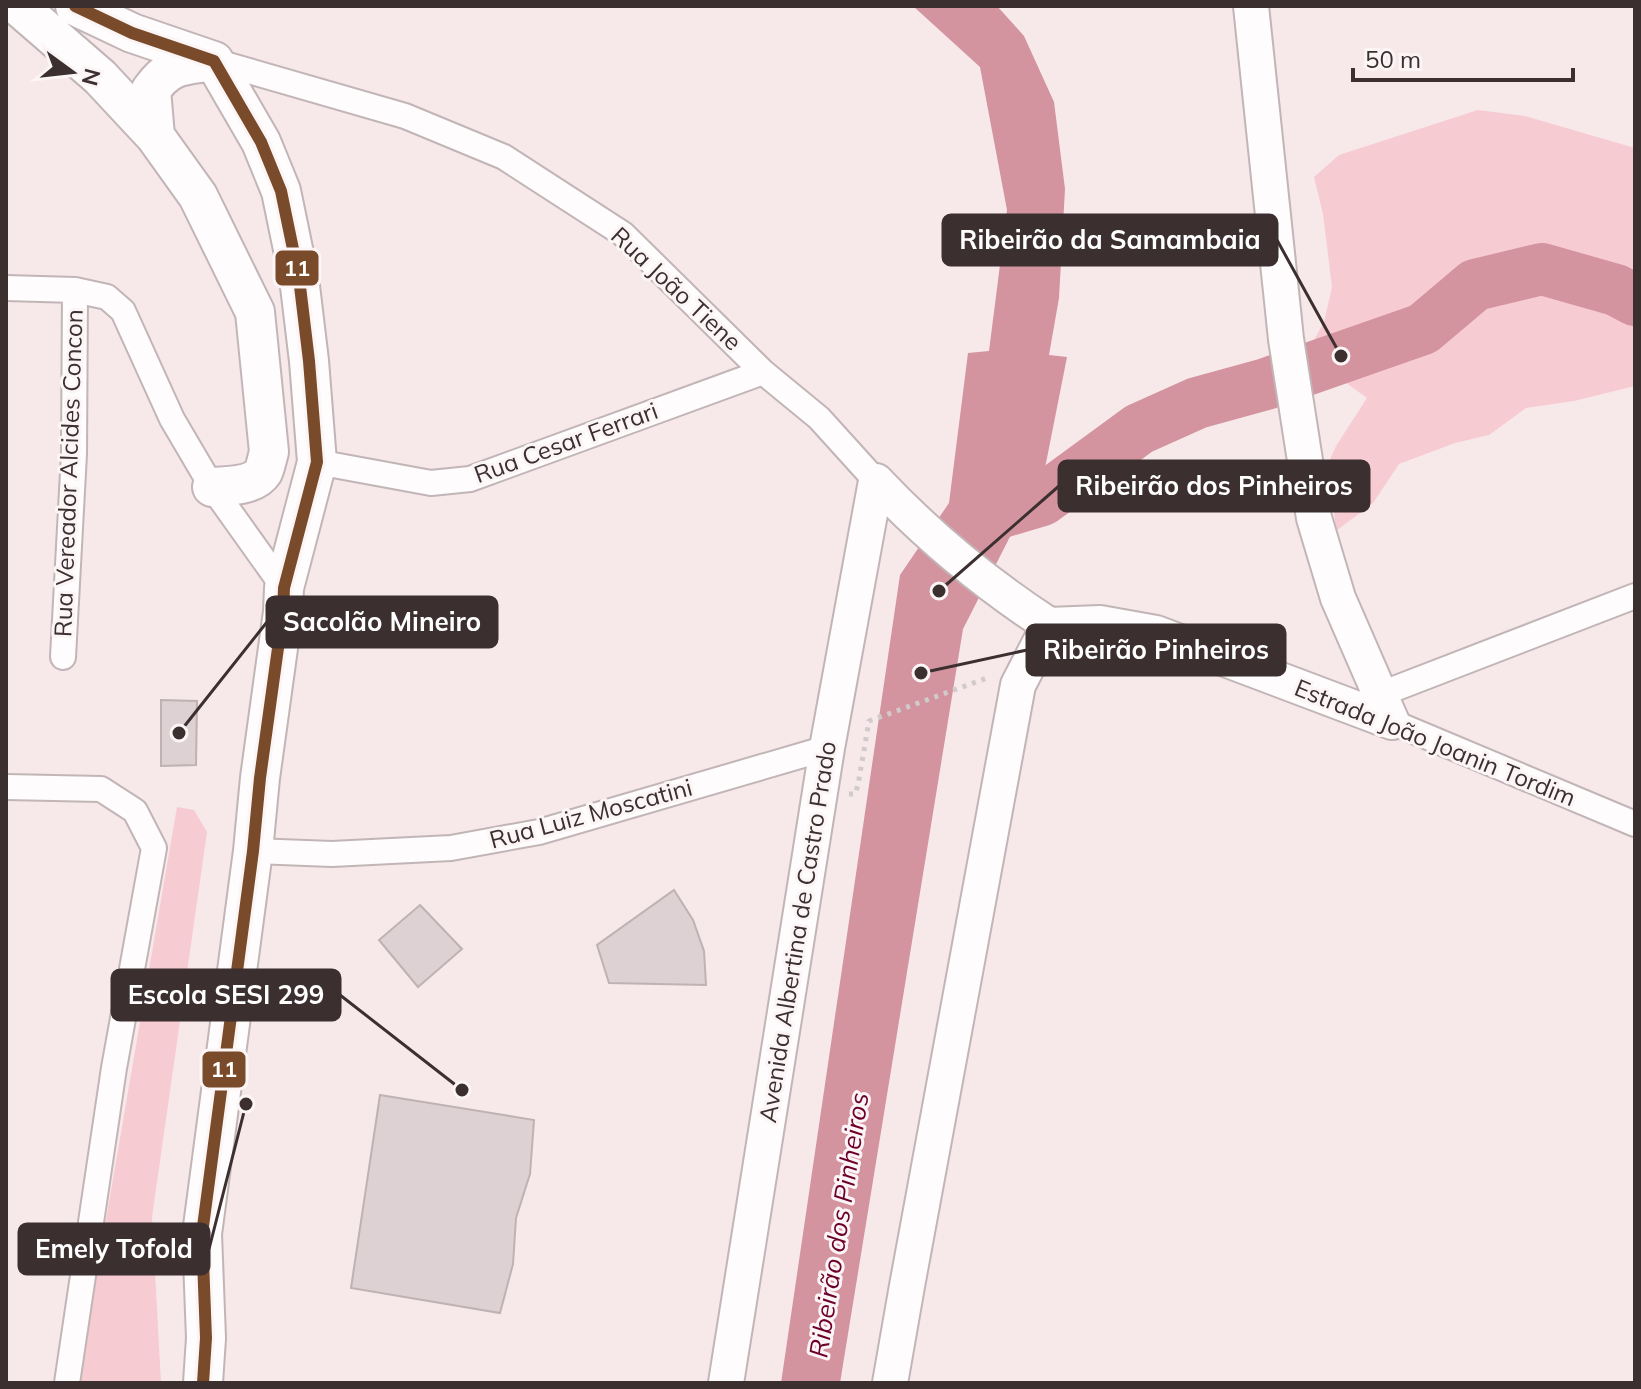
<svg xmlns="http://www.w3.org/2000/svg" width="1641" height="1389" font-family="Mulish,sans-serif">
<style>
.green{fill:#f7cbd2}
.water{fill:#d3939f}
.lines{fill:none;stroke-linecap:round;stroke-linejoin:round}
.river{stroke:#d3939f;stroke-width:52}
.building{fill:#ded1d3;stroke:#beb2b3;stroke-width:2}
.street-casing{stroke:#c2b5b7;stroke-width:28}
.secondary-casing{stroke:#c2b5b7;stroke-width:38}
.primary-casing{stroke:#c2b5b7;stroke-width:42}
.path{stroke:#d0cacb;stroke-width:5;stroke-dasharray:4 6;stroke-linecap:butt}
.street{stroke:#fefcfc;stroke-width:24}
.secondary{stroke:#fefcfc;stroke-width:34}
.primary{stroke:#fefcfc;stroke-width:38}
.bus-1-casing{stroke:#fcf5f6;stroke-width:18}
.bus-1{stroke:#7a4b2a;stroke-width:12}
.labels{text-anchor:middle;stroke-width:6;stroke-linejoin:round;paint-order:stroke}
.street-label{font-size:24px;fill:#3b2f30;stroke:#fcf5f6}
.water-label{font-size:26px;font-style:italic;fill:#6d002a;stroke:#fcf5f6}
.leader{fill:none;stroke:#3b2f30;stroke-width:3}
.callout-dot{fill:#3b2f30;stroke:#fcf5f6;stroke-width:3}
.callout{fill:#3b2f30;stroke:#3b2f30;stroke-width:3}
.callout-label{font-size:26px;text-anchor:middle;font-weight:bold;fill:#fff}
.line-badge{stroke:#fcf5f6;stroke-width:3}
.badge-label{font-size:22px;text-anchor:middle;font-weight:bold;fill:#fff}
</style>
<rect width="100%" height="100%" fill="#f7e8ea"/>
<path class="green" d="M 1478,110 L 1525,116 L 1635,148 L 1635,386 L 1574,401 L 1526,408 L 1489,435 L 1455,443 L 1399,464 L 1373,503 L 1336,531 L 1329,462 L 1336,446 L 1367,398 L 1345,382 L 1298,369 L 1324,322 L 1332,287 L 1323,214 L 1314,177 L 1339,155 Z
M 177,807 L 194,810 L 207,832 L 152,1217 L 161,1383 L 80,1383 L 92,1301 Z"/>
<path class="water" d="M 913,6 L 997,6 L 1024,36 L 1054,102 L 1065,189 L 1059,298 L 1049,355 L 1067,357 L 1045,468 L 963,629 L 840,1383 L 781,1383 L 900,575 L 949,503 L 968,353 L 989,351 L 1007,210 L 980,67 Z"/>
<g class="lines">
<path class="river" d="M 992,515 L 1042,500 L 1139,429 L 1197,403 L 1266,384 L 1423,329 L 1475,285 L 1542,269 L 1616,290 L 1635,300"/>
</g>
<path class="building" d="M 161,700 L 197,701 L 196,765 L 161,766 Z
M 674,890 L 693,920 L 704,951 L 706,985 L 609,983 L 597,945 Z
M 420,905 L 462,949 L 418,987 L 379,940 Z
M 380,1095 L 534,1120 L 530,1174 L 516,1218 L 513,1264 L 500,1313 L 351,1288 Z"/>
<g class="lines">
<g class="street-casing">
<path id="street" d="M 214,61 L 405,116 L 504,157 L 623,234 L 763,372 L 819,418 L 876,481
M 6,288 L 75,290 L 107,297 L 123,311 L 172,419 L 212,487 L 284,588
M 317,462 L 431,483 L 470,479 L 763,372
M 63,657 L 74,454 L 75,290
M 1381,694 L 1635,596
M 1392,722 L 1635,824
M 6,787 L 101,789 L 135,811 L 154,848 L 114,1068 L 67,1383
M 253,851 L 332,854 L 451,848 L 539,832 L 827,748"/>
</g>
<g class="secondary-casing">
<path id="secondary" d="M 1251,6 L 1286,339 L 1314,518 L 1338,598 L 1392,722
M 876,481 C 927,535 986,584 1049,625
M 1049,625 L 1100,623 L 1156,633 L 1392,722
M 726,1383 L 827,748 L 876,481
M 890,1383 L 907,1286 L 1018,685 L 1049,625"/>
</g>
<g class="primary-casing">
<path id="primary" d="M 18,6 L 100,77 L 155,136 L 198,196 L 255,312 L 269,452 C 267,458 266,466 263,472 C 254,486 227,486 212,487
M 75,6 L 132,33 L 214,61 L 261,142 L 281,191 L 299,278 L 309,361 L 317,462 L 284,588 L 283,612 L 260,778 L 253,851 L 202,1234 L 206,1338 L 203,1383
M 155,136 L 151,90 C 170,63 184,66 214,61"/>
</g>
<path class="path" d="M 849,794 L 855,794 L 858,785 L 869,721 L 987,678"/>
<use href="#street" class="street"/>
<use href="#secondary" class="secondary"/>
<use href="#primary" class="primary"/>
<g class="bus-1-casing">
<path id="bus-1" d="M 75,6 L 132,33 L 214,61 L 261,142 L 281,191 L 299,278 L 309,361 L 317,462 L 284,588 L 283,612 L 260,778 L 253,851 L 202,1234 L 206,1338 L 203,1383"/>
</g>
<use href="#bus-1" class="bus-1"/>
</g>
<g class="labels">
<g class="street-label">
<text transform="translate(676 289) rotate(43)" y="8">Rua João Tiene</text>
<text transform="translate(566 443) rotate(-20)" y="8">Rua Cesar Ferrari</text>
<text transform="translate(69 473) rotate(-88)" y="8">Rua Vereador Alcides Concon</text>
<text transform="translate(1435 743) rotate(22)" y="8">Estrada João Joanin Tordim</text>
<text transform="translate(591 814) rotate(-15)" y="8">Rua Luiz Moscatini</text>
<text transform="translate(798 932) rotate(-81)" y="8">Avenida Albertina de Castro Prado</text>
</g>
<g class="water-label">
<text transform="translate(839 1225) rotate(-81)" y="9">Ribeirão dos Pinheiros</text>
</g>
</g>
<path class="leader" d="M1341 356L1277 240M939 591L1059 486M179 733L267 622M921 673L1027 650M462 1090L340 995M246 1104L209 1249"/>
<g class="callout-dot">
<circle cx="1341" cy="356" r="8"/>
<circle cx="939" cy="591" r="8"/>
<circle cx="179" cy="733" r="8"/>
<circle cx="921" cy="673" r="8"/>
<circle cx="462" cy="1090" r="8"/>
<circle cx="246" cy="1104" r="8"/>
</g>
<g class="callout">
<rect x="943" y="215" width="334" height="50" rx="8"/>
<rect x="1059" y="461" width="310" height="50" rx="8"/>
<rect x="267" y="597" width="230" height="50" rx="8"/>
<rect x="1027" y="625" width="258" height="50" rx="8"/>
<rect x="112" y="970" width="228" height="50" rx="8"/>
<rect x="19" y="1224" width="190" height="50" rx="8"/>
</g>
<g class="callout-label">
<text x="1110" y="249">Ribeirão da Samambaia</text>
<text x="1214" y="495">Ribeirão dos Pinheiros</text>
<text x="382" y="631">Sacolão Mineiro</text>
<text x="1156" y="659">Ribeirão Pinheiros</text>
<text x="226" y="1004">Escola SESI 299</text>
<text x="114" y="1258">Emely Tofold</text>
</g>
<g class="line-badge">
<rect x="274" y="249" width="46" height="38" rx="8" fill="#7a4b2a"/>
<rect x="201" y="1050" width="46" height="39" rx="8" fill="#7a4b2a"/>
</g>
<g class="badge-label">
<text x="297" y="276">11</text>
<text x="224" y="1077">11</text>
</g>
<rect width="1641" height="1389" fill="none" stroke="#3b2f30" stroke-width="16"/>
<g transform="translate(72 72) rotate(105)" stroke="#fcf5f6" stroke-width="6" paint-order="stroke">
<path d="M0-6L14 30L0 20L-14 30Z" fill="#3b2f30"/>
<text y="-12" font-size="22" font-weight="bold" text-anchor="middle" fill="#3b2f30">N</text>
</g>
<path d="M1353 68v12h220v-12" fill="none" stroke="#3b2f30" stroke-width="4"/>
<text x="1365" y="68" font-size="24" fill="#3b2f30" stroke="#fcf5f6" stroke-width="6" paint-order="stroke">50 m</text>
</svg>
